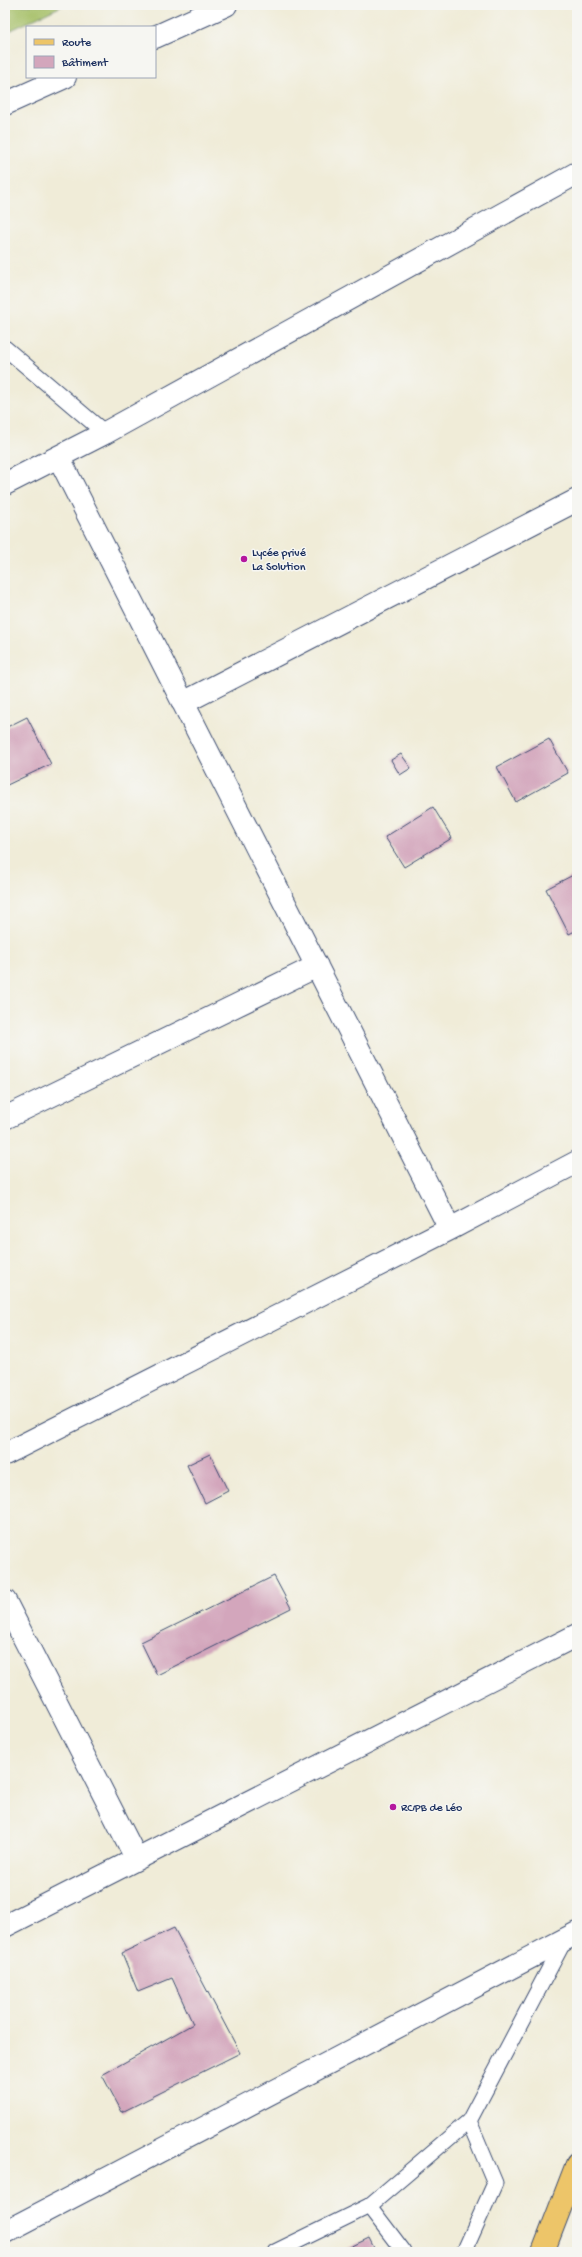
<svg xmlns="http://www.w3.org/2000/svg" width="582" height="2257" font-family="'Gochi Hand',sans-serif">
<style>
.green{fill:#a5bf66;stroke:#607762}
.building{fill:#d3a6bc}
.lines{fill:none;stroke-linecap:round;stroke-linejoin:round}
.service-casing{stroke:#3b4b70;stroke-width:17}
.minor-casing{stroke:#3b4b70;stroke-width:24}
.primary-casing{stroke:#3b4b70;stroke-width:24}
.service{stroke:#fff;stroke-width:15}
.minor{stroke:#fff;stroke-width:22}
.primary{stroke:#edc569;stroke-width:22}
.poi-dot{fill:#b5179e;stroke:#f6f6f2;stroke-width:1.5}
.labels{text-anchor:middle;stroke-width:3;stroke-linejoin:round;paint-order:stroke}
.poi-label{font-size:12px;fill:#1b2f5e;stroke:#f6f6f2;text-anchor:start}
</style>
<rect width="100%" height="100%" fill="#f6f6f2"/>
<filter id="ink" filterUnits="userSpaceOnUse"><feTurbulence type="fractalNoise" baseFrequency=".025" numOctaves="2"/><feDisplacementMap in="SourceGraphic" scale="8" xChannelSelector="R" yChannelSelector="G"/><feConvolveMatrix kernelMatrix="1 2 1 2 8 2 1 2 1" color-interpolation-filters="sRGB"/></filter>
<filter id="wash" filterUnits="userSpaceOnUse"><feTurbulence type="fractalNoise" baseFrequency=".012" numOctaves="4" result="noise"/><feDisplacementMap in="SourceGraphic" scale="16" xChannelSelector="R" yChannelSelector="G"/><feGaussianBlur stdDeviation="0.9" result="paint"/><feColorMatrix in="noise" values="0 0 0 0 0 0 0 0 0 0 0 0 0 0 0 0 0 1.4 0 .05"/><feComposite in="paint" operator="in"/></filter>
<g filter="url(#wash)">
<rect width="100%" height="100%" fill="#f0ecd8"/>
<path class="green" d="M 5,5 L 64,5 L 5,33 Z"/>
<g id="blocks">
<path class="building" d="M 27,717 L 51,764 L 5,786 L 5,728 Z
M 549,739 L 568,773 L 516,802 L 497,767 Z
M 401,754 L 411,768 L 400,775 L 391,760 Z
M 433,807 L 452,838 L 404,867 L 385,837 Z
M 577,873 L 577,930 L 569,934 L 546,889 Z
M 210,1454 L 228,1491 L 205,1503 L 187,1465 Z
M 274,1576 L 291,1608 L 157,1675 L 141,1642 Z
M 174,1928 L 240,2053 L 122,2112 L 102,2075 L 193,2024 L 172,1978 L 138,1992 L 122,1953 Z
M 369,2238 L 376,2252 L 340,2252 Z"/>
</g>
</g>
<g filter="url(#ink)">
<use href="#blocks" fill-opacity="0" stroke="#3b4b70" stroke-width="1"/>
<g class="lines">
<g class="service-casing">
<path id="service" d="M 5,348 L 105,433
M 369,2206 L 404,2252
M 275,2252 L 369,2206 L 469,2121 L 565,1939
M 464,2252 L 495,2183 L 469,2121"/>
</g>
<g class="minor-casing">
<path id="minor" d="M 155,37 L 226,5
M 5,104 L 65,77
M 59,458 L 450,1229
M 5,484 L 105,433 L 577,173
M 183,703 L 577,500
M 5,1118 L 317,966
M 5,1454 L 450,1229 L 577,1162
M 5,1601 L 136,1858
M 5,1926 L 577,1635
M 5,2232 L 577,1933"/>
</g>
<g class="primary-casing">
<path id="primary" d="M 543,2252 L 577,2164"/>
</g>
<use href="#service" class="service"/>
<use href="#minor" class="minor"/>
<use href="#primary" class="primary"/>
</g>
</g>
<g class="poi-dot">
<circle cx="244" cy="559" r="4"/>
<circle cx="393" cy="1807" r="4"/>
</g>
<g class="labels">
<g class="poi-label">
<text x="252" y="556">Lycée privé<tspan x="252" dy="14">La Solution</tspan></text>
<text x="401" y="1811">RCPB de Léo</text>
</g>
</g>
<rect width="582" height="2257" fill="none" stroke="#f6f6f2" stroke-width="20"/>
<rect x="26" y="26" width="130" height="52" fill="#f6f6f2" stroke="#9ea6b7"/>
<rect x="34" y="39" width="20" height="6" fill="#edc569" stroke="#9ea6b7"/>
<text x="62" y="46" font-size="12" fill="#1b2f5e">Route</text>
<rect x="34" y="56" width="20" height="12" fill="#d3a6bc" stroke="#9ea6b7"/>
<text x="62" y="66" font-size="12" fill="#1b2f5e">Bâtiment</text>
</svg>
